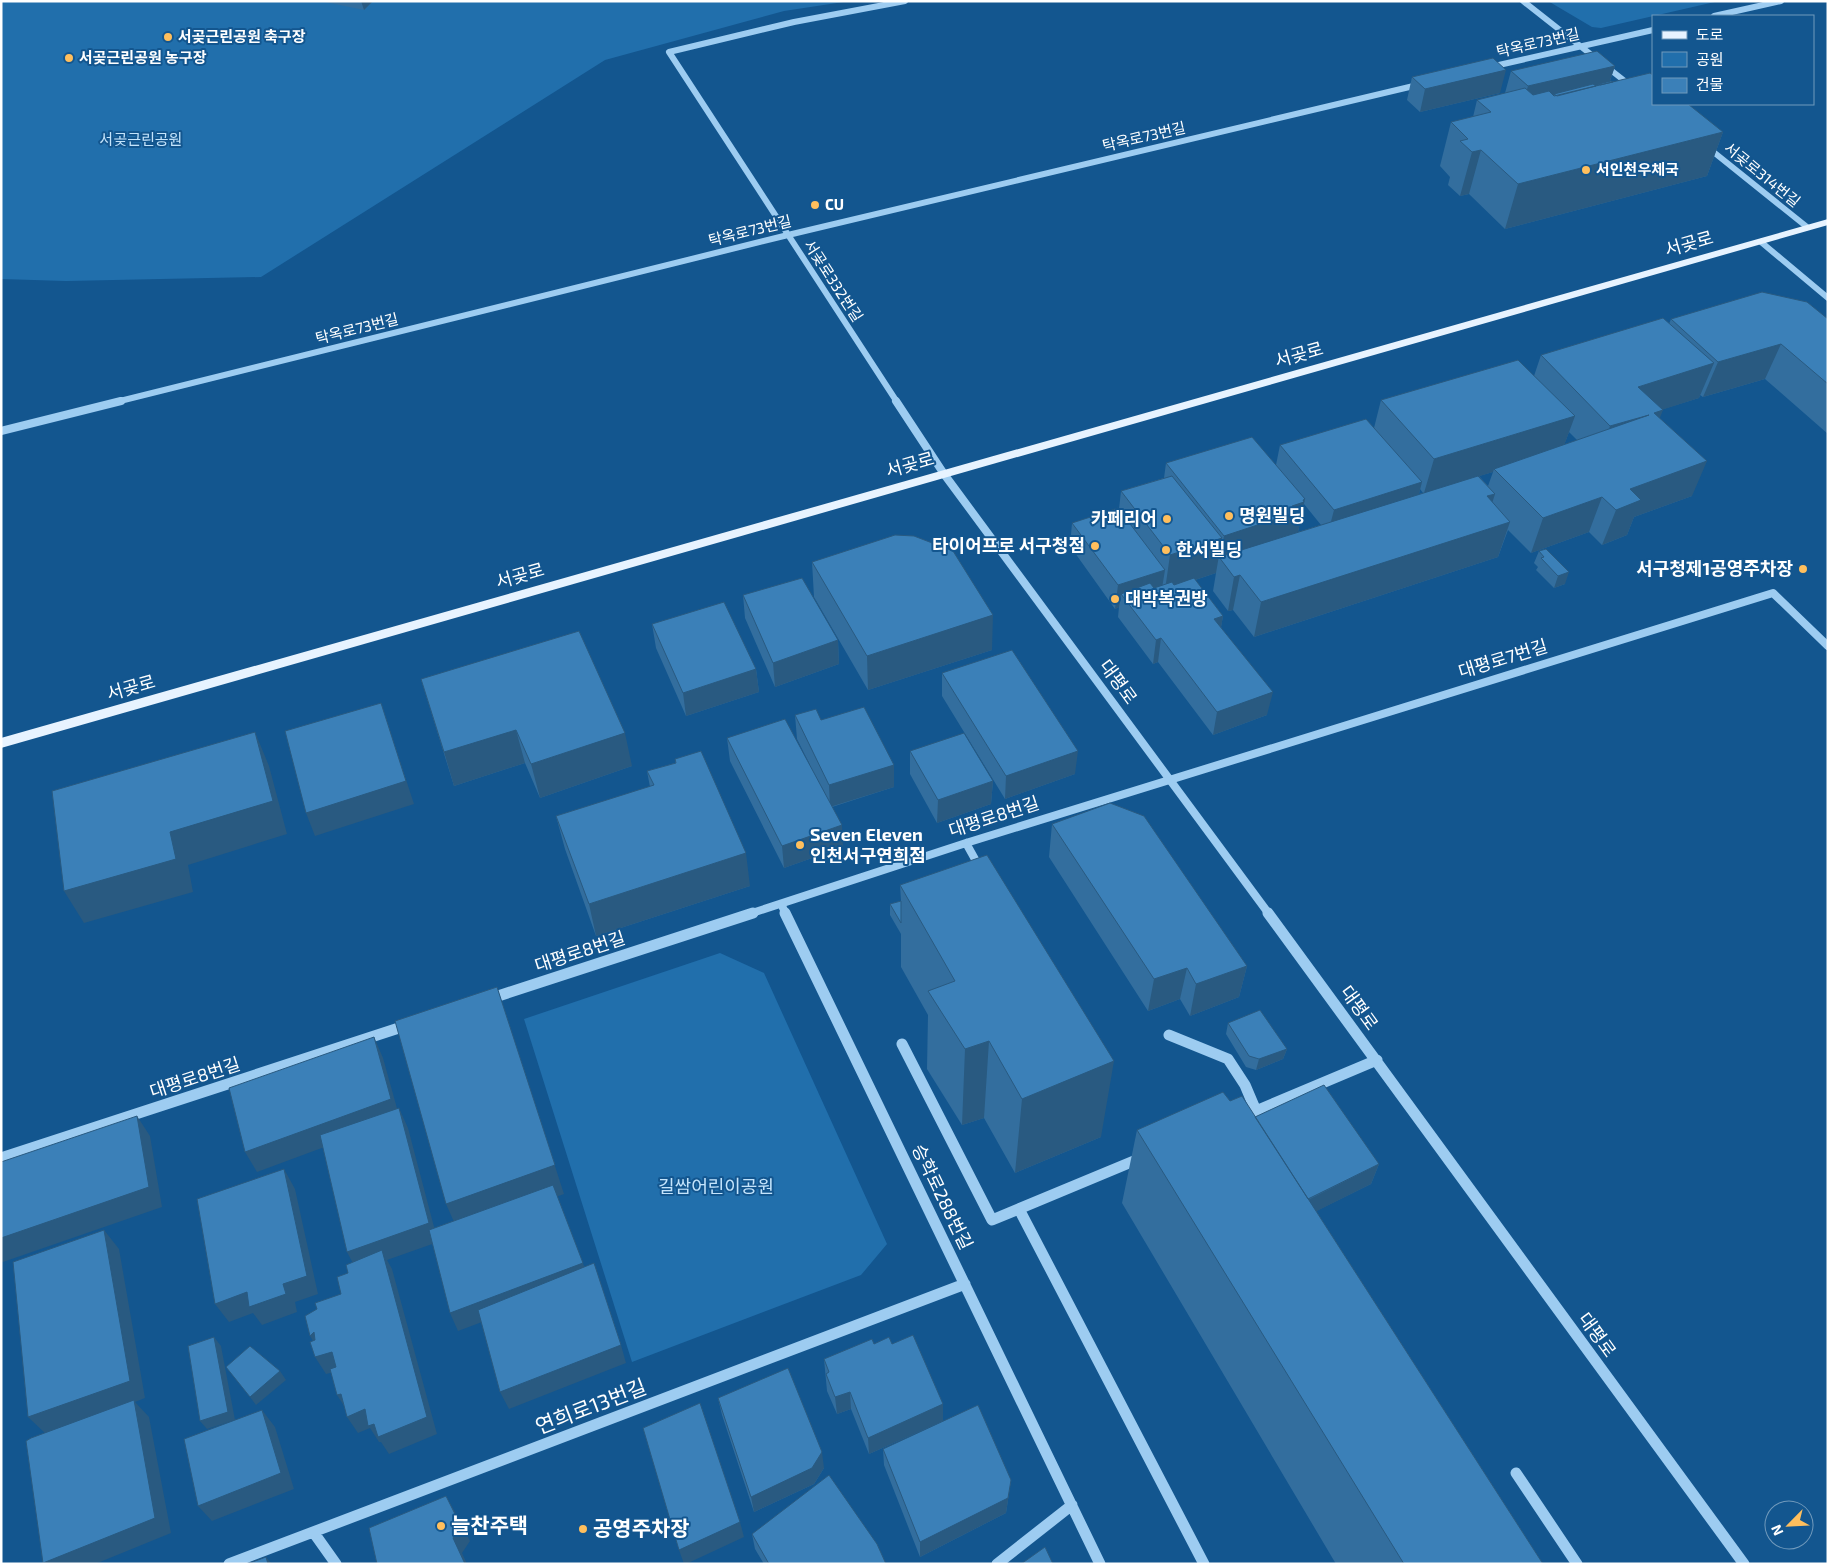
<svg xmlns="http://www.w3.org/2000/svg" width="1829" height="1565" font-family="'Exo 2','Noto Sans KR',sans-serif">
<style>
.green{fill:#216fac}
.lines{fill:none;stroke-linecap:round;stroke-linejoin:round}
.minor-far2{stroke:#9dccf1;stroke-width:6}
.minor-far1{stroke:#9dccf1;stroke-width:8}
.minor{stroke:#9dccf1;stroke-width:11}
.major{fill:#e7f3ff;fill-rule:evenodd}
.wall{fill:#336e9e;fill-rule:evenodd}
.shaded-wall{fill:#295a81}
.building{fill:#3b80b8;stroke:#295a81}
.poi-dot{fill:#ffbf5d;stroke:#13568f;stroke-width:2}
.labels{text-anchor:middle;stroke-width:4;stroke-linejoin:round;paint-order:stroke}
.far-poi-label{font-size:15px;font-weight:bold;fill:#fff;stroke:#13568f;text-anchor:start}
.far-street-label{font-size:15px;fill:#fff;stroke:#13568f}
.far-park-label{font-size:15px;fill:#c4e4fc;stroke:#13568f}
.street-label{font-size:18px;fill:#fff;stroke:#13568f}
.poi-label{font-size:18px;font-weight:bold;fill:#fff;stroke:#13568f;text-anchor:start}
.park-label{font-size:18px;fill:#c4e4fc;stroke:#13568f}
.near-street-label{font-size:21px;fill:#fff;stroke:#13568f}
.near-poi-label{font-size:21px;font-weight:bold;fill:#fff;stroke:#13568f;text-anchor:start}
</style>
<rect width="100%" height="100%" fill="#13568f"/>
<path class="green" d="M 1,1 L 850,1 L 784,11 L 605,60 L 261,277 L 66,281 L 1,279 Z
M 1548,1 L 1719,1 L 1601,28 L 1592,27 Z
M 720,953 L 764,973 L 887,1244 L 861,1275 L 632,1362 L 524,1019 Z"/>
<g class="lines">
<path class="minor-far2" d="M 1523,1 L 1631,86
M 1714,16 L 1781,1
M 1490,67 L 1653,30
M 1706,146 L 1807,227
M 1761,242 L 1828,298
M 116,402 L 788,235 L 1422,84
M 897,402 L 669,52 L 794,22 L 905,1"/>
<path class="minor-far1" d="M 896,401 L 944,474 L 1269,914
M 1,431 L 121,401
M 966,843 L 981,870
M 781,904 L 786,914
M 749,914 L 966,843 L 1773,593 L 1828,646"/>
<path class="minor" d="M 785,913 L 1100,1564
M 1268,913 L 1744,1564
M 489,999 L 753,913
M 1169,1035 L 1228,1059 L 1245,1085 L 1256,1111
M 902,1044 L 992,1220 L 1141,1158
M 1244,1116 L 1377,1060
M 1,1158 L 408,1025
M 1019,1209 L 1204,1564
M 1516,1473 L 1577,1564
M 314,1533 L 336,1564
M 229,1564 L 965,1284
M 997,1564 L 1072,1505"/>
<path class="major" d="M 1828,219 L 1828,225 L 1,748 L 1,738 Z"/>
</g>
<path class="wall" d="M 320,1 L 373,1 L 364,10 Z
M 1615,66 L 1610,81 L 1723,132 L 1707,176 L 1505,229 L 1469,194 L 1460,196 L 1448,185 L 1450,177 L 1440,166 L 1451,122 L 1473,117 L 1477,100 L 1505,93 L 1511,71 Z
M 1412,77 L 1500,93 L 1420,112 L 1407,100 Z
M 1671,319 L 1828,319 L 1828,434 L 1765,379 L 1703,397 L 1700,395 L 1699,398 L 1663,409 L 1659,418 L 1692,496 L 1634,517 L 1627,535 L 1602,545 L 1589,532 L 1531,553 L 1508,530 L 1498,557 L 1254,637 L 1233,610 L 1228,611 L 1213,591 L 1216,573 L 1195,580 L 1223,616 L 1221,627 L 1267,715 L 1213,735 L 1158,662 L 1153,664 L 1118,617 L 1119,607 L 1115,609 L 1070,546 L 1072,523 L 1119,509 L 1121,491 L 1164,478 L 1166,463 L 1276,465 L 1280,445 L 1374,428 L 1381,400 L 1534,376 L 1541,355 L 1669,324 ZM 1569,432 L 1577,440 L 1564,445 ZM 1493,472 L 1488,486 L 1479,476 ZM 1420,489 L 1423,493 L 1419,494 ZM 1304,504 L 1321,525 L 1298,532 Z
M 1546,549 L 1565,584 L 1554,588 L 1536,570 L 1538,567 L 1534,563 L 1539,551 Z
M 812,562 L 992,650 L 868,690 L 814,597 Z
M 743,595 L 838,640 L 839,664 L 775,687 L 745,618 Z
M 652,624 L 756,669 L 759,692 L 686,716 L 656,648 Z
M 942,673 L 1075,774 L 1005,799 L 942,696 Z
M 421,679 L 632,766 L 540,798 L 525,763 L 454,786 Z
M 795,715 L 821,720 L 894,787 L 832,807 L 843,847 L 784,868 L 730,761 L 727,738 L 810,765 L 797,739 Z
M 910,751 L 993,781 L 991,804 L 937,823 L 910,774 Z
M 675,759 L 750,886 L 596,936 L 565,849 L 556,816 L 650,787 L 647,771 L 675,763 Z
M 1052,824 L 1247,966 L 1239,997 L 1190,1016 L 1180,999 L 1148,1011 L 1049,857 Z
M 900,885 L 1101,1137 L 1015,1173 L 984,1118 L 962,1125 L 927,1069 L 928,1015 L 901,967 L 901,934 L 890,915 L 890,904 L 901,901 Z
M 1228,1023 L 1287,1049 L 1283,1059 L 1256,1070 L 1246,1067 L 1226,1034 Z
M 1255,1117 L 1379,1164 L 1371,1184 L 1316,1211 L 1543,1564 L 1336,1564 L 1122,1203 L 1137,1130 Z
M 874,1344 L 892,1344 L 943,1421 L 869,1454 L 851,1409 L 837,1414 L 827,1391 L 824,1359 Z
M 718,1398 L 824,1468 L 814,1484 L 754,1512 L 722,1415 Z
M 883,1449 L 1011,1480 L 1006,1513 L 920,1557 L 884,1465 Z
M 752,1534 L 886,1564 L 764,1564 L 755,1549 Z"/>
<path class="shaded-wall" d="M 361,1 L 373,1 L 364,10 Z
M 1615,66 L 1607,89 L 1599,84 L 1596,92 L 1554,94 L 1552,102 L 1521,110 L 1528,86 Z
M 1506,70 L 1500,93 L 1420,112 L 1425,89 Z
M 1723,132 L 1707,176 L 1505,229 L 1518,184 Z
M 1481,150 L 1469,194 L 1460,196 L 1472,152 Z
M 1781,344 L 1765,379 L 1703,397 L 1718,362 Z
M 1714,363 L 1699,398 L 1624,422 L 1638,387 Z
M 1663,410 L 1649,445 L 1654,413 Z
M 1649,415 L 1597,461 L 1610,426 Z
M 1575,416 L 1562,451 L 1494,469 L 1493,472 L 1424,493 L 1434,459 Z
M 1707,461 L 1692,496 L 1634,517 L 1627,535 L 1602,545 L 1616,510 L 1630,489 Z
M 1422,482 L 1416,506 L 1328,533 L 1334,510 Z
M 1495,494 L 1484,529 L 1487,496 Z
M 1602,497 L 1589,532 L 1531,553 L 1543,518 Z
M 1305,499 L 1297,537 L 1220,557 L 1224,536 L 1292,506 Z
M 1510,522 L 1498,557 L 1254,637 L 1261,602 Z
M 1222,538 L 1216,573 L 1165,590 L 1170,555 Z
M 1165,570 L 1161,594 L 1121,594 L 1119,607 L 1115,609 L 1118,585 Z
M 1569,572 L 1565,584 L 1554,588 L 1558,576 Z
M 1240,575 L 1233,610 L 1228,611 L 1234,577 Z
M 993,615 L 992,650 L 868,690 L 867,656 Z
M 1223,616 L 1219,639 L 1214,619 Z
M 1161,638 L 1158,662 L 1153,664 L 1156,640 Z
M 838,640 L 839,664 L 775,687 L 773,663 Z
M 756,669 L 759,692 L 686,716 L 683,693 Z
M 1273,692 L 1267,715 L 1213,735 L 1217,712 Z
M 381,703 L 414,804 L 315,836 L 306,813 Z
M 516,730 L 525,763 L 454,786 L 444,752 Z
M 255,732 L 269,766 L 287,834 L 188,865 L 193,892 L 84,923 L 64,891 L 170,832 Z
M 625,733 L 632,766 L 540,798 L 531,764 Z
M 1078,751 L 1075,774 L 1005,799 L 1006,776 Z
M 894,765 L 894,787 L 830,807 L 829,785 Z
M 993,781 L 991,804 L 937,823 L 938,800 Z
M 842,825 L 843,847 L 784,868 L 782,846 Z
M 746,853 L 750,886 L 596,936 L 589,904 Z
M 1247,966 L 1239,997 L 1190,1016 L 1196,984 Z
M 1187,968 L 1180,999 L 1148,1011 L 1154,979 Z
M 497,987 L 564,1194 L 459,1233 L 446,1204 Z
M 374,1037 L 383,1058 L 400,1119 L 257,1172 L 245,1152 Z
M 989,1041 L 984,1118 L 962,1125 L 965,1049 Z
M 1287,1049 L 1283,1059 L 1256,1070 L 1259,1059 Z
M 1114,1061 L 1101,1137 L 1015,1173 L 1022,1099 Z
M 399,1108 L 408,1128 L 438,1242 L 387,1260 L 392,1269 L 437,1434 L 389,1454 L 381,1442 L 379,1442 L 370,1428 L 358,1433 L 347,1417 L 357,1271 L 347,1252 Z
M 137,1116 L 150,1136 L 162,1207 L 3,1262 L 1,1261 L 1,1238 Z
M 1379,1164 L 1371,1184 L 1293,1223 L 1300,1204 Z
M 284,1169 L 295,1189 L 318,1294 L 295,1302 L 297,1312 L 262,1325 L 253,1313 L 229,1322 L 215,1304 L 247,1292 L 283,1284 Z
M 104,1230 L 119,1249 L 145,1398 L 135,1402 L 149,1417 L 171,1533 L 95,1564 L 44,1564 L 43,1563 L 46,1434 L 28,1417 Z
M 583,1263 L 589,1282 L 458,1331 L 450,1313 Z
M 314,1332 L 321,1353 L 310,1336 Z
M 214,1337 L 221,1346 L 235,1420 L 207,1429 L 200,1421 Z
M 621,1345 L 626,1363 L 509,1409 L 500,1392 Z
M 332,1352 L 343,1370 L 326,1374 L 315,1357 Z
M 280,1371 L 286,1380 L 256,1405 L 250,1397 Z
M 850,1392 L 851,1409 L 837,1414 L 835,1397 Z
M 341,1394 L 348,1412 L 337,1395 Z
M 943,1404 L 943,1421 L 869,1454 L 868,1438 Z
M 262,1410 L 275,1427 L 294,1489 L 212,1521 L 198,1506 Z
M 822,1452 L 824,1468 L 814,1484 L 754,1512 L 751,1497 Z
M 1011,1480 L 1006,1513 L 920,1557 L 920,1542 Z
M 446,1496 L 455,1512 L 470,1541 L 462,1553 L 467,1564 L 465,1564 L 453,1538 Z
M 740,1522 L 744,1537 L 686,1564 L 684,1564 L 679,1550 Z
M 266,1557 L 272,1564 L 268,1564 Z"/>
<path class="building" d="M 1597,51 L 1615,66 L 1528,86 L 1511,71 Z
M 1493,58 L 1506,70 L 1425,89 L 1412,77 Z
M 1650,73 L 1653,75 L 1653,104 L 1688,104 L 1723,132 L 1518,184 L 1481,150 L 1472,152 L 1460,141 L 1468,139 L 1451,122 L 1491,112 L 1477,100 L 1525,88 L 1533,95 L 1549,91 L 1554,96 Z
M 1611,81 L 1613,82 L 1600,85 L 1599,84 Z
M 1593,84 L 1596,86 L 1557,96 L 1554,94 Z
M 1762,292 L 1807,302 L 1828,319 L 1828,384 L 1781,344 L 1718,362 L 1671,319 Z
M 1663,318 L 1714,363 L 1638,387 L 1663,410 L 1654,413 L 1707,461 L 1630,489 L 1641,500 L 1616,510 L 1602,497 L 1543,518 L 1494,469 L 1649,415 L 1610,426 L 1541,355 Z
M 1518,360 L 1575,416 L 1434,459 L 1381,400 Z
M 1366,419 L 1422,482 L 1334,510 L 1280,445 Z
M 1252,437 L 1305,499 L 1303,500 L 1304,502 L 1292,506 L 1294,513 L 1224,536 L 1166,463 Z
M 1172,476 L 1222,538 L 1170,555 L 1121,491 Z
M 1478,476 L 1495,494 L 1487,496 L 1510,522 L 1261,602 L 1240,575 L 1234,577 L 1219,557 Z
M 1118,508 L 1165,570 L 1118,585 L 1072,523 Z
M 895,535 L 914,536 L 953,551 L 993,615 L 867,656 L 812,562 Z
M 1546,549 L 1569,572 L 1558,576 L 1541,558 L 1544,557 L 1539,551 Z
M 802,578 L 838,640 L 773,663 L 743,595 Z
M 1194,578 L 1223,616 L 1214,619 L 1273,692 L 1217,712 L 1161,638 L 1156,640 L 1121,594 L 1150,583 L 1154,588 L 1172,582 L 1174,585 Z
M 724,602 L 756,669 L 683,693 L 652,624 Z
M 579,631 L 625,733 L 531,764 L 516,730 L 444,752 L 421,679 Z
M 1012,650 L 1078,751 L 1006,776 L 942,673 Z
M 381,703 L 406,781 L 306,813 L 285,731 Z
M 864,707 L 894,765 L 829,785 L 795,715 L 816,709 L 821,720 Z
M 785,719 L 842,825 L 782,846 L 727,738 Z
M 255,732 L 273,801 L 170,832 L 176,859 L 64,891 L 52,791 Z
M 964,733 L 993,781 L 938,800 L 910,751 Z
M 701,751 L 746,853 L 589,904 L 556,816 L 654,785 L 647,771 L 676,763 L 675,759 Z
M 1110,803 L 1144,816 L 1247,966 L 1196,984 L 1187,968 L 1154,979 L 1052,824 Z
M 987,855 L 1114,1061 L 1022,1099 L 989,1041 L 965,1049 L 928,991 L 955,981 L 900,885 Z
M 901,901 L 901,923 L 890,904 Z
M 497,987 L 555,1165 L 446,1204 L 395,1021 Z
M 1260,1010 L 1287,1049 L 1259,1059 L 1249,1056 L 1228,1023 Z
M 374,1037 L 391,1099 L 245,1152 L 229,1088 Z
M 1324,1085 L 1379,1164 L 1308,1199 L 1255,1117 Z
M 1223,1092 L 1230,1101 L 1242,1096 L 1543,1564 L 1404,1564 L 1137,1130 Z
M 399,1108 L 429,1223 L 347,1252 L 320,1135 Z
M 137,1116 L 149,1187 L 1,1238 L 1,1162 Z
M 284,1169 L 307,1276 L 283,1284 L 286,1294 L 249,1307 L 247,1292 L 215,1304 L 197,1199 Z
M 553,1185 L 583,1263 L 450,1313 L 429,1230 Z
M 104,1230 L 130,1381 L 28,1417 L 13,1262 Z
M 382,1250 L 427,1417 L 378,1437 L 374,1424 L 368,1426 L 365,1409 L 347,1417 L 341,1394 L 337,1395 L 330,1369 L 336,1367 L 332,1352 L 315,1357 L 310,1342 L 315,1340 L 314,1332 L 310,1336 L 305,1316 L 317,1309 L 315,1303 L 341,1294 L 337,1277 L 348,1273 L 346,1265 Z
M 594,1263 L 621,1345 L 500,1392 L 478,1310 Z
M 913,1335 L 943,1404 L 868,1438 L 850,1392 L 835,1397 L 826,1374 L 829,1372 L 824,1359 L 872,1339 L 874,1344 L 889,1337 L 892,1344 Z
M 214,1337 L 228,1412 L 200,1421 L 188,1346 Z
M 250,1346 L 280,1371 L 250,1397 L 226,1367 Z
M 788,1368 L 822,1452 L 812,1468 L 751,1497 L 718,1398 Z
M 134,1400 L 155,1518 L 43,1563 L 26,1441 L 31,1438 Z
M 700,1403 L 740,1522 L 679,1550 L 643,1428 Z
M 978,1405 L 1011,1480 L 1008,1498 L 920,1542 L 883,1449 Z
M 262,1410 L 281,1473 L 198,1506 L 184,1439 Z
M 829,1475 L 877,1544 L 886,1564 L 769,1564 L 752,1534 Z
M 446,1496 L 461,1526 L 453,1538 L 465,1564 L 377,1564 L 369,1528 Z
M 1045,1547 L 1053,1564 L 1021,1564 Z
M 266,1557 L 268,1564 L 247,1564 Z"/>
<g class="poi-dot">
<circle cx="168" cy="37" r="5"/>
<circle cx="69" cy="58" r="5"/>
<circle cx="1586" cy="170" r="5"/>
<circle cx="815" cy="205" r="5"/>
<circle cx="1229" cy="516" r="5"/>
<circle cx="1167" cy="519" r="5"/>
<circle cx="1095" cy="546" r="5"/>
<circle cx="1166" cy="550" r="5"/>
<circle cx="1803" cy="569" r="5"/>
<circle cx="1115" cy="599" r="5"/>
<circle cx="800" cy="845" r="5"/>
<circle cx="441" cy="1526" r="5"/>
<circle cx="583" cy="1529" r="5"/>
</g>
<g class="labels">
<g class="far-poi-label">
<text x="178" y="42">서곶근린공원 축구장</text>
<text x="79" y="63">서곶근린공원 농구장</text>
<text x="1596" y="175">서인천우체국</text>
<text x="825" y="210">CU</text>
</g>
<g class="far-street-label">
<text transform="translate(1538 43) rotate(-13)" y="5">탁옥로73번길</text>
<text transform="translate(1144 137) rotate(-13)" y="5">탁옥로73번길</text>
<text transform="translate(1762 175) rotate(39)" y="5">서곶로314번길</text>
<text transform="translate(750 231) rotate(-14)" y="5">탁옥로73번길</text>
<text transform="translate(833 281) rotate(57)" y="5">서곶로332번길</text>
<text transform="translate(357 329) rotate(-14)" y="5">탁옥로73번길</text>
</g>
<g class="far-park-label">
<text x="141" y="145">서곶근린공원</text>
</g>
<g class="street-label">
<text transform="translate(1689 244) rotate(-16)" y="6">서곶로</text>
<text transform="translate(1299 355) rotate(-16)" y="6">서곶로</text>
<text transform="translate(910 465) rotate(-16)" y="6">서곶로</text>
<text transform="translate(520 576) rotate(-16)" y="6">서곶로</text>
<text transform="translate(1503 659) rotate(-17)" y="6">대평로7번길</text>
<text transform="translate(1118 682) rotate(54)" y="6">대평로</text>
<text transform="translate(131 688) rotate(-16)" y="6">서곶로</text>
<text transform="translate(994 817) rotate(-18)" y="6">대평로8번길</text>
<text transform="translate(580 952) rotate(-18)" y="6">대평로8번길</text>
<text transform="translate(1359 1008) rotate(54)" y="6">대평로</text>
<text transform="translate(195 1078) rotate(-18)" y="6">대평로8번길</text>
<text transform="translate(942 1197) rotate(64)" y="6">승학로288번길</text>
<text transform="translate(1597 1335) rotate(54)" y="6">대평로</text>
</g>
<g class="poi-label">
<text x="1239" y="522">명원빌딩</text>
<text x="1157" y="525" text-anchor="end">카페리어</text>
<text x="1085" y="552" text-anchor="end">타이어프로 서구청점</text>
<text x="1176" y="556">한서빌딩</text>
<text x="1793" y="575" text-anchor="end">서구청제1공영주차장</text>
<text x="1125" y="605">대박복권방</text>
<text x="810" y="841">Seven Eleven<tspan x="810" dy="21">인천서구연희점</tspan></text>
</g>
<g class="park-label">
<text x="716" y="1193">길쌈어린이공원</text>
</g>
<g class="near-street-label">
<text transform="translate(591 1407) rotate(-21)" y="7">연희로13번길</text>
</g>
<g class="near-poi-label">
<text x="451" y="1533">늘찬주택</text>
<text x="593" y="1536">공영주차장</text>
</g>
</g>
<rect width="1829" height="1565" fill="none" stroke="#ffffff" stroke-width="5"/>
<rect x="1652" y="15" width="162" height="90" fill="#13568f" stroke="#719abc"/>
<rect x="1662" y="31" width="25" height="8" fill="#e7f3ff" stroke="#719abc"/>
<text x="1696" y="40" font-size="15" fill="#ffffff">도로</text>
<rect x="1662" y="52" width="25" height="15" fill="#216fac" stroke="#719abc"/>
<text x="1696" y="65" font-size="15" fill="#ffffff">공원</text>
<rect x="1662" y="78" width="25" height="15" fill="#3b80b8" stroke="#719abc"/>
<text x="1696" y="90" font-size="15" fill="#ffffff">건물</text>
<g transform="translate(1789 1525) rotate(246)"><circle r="24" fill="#13568f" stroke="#719abc"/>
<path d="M0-4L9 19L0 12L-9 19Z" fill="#ffbf5d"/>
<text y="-8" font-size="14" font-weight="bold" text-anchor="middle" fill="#ffffff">N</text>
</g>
</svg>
